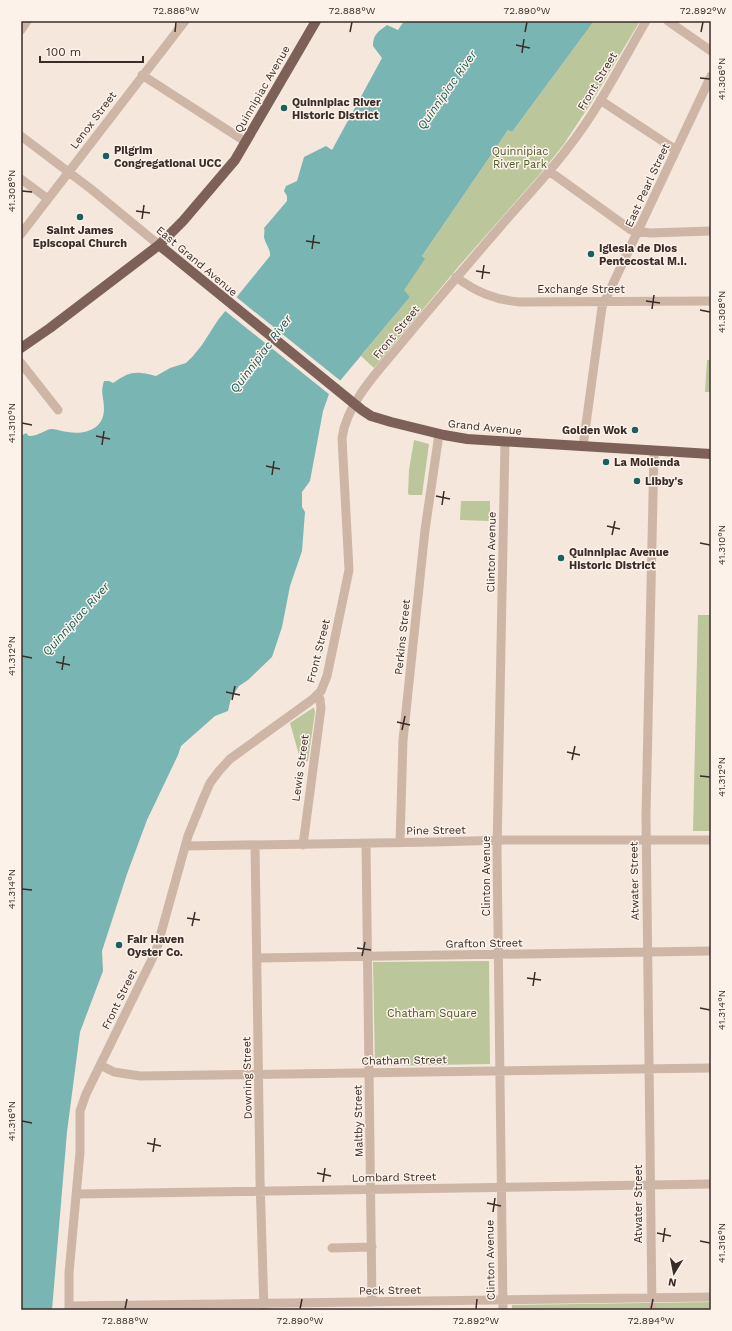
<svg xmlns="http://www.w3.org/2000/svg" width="732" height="1331" font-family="'Work Sans',sans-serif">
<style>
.green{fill:#bbc69a}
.water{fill:#78b5b3}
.pier{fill:#f5e7dc}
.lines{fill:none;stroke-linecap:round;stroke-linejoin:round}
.minor{stroke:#ceb6a7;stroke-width:9}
.major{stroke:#7d6158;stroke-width:10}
.ticks{fill:none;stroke:#3a2c28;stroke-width:1.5}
.poi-dot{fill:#19605f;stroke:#fcf2e9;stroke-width:1.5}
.labels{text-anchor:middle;stroke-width:3;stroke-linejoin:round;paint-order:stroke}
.street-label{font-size:11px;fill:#3a2c28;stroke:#fcf2e9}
.poi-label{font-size:11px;font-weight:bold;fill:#3a2c28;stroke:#fcf2e9;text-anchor:start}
.park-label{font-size:11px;fill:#4d5b29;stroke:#fcf2e9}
.water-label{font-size:12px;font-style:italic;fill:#19605f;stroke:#fcf2e9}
.neatline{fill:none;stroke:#3a2c28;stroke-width:1.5}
.ticks-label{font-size:10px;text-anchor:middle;fill:#3a2c28}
</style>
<rect width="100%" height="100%" fill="#f5e7dc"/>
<path class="green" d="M 594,21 L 640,21 L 591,103 L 564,144 L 540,174 L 459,266 L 374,368 L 361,356 L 410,297 L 403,290 L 424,259 L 422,256 L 508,130 L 512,132 Z
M 707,360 L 711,360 L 711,392 L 705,392 Z
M 414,440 L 429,444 L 422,495 L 409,495 L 408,493 L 409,470 Z
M 461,501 L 490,501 L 490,521 L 460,520 Z
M 698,615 L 711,615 L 711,831 L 693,831 Z
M 313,708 L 314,708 L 315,712 L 308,761 L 301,762 L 290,723 Z
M 489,961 L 490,1064 L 375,1066 L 373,962 Z
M 711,1302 L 711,1310 L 512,1310 L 512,1305 Z"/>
<path class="water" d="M 404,21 L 594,21 L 512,132 L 508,130 L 422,256 L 425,259 L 404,290 L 410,297 L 329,394 L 323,411 L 310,481 L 302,492 L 302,507 L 305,512 L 302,551 L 290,586 L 282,627 L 272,657 L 248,680 L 239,686 L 231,698 L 228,711 L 215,716 L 181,746 L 178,755 L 147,820 L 127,874 L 102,951 L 103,971 L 80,1032 L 67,1132 L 52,1310 L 21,1310 L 21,436 L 26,433 L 29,436 C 39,436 46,429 52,429 C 57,429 63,432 68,432 C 85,435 104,429 104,409 C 104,396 100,394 104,381 L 109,381 L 113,383 C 131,371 135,371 156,376 L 170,368 L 186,363 L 193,356 L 202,345 L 218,320 L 270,256 C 271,249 265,244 264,237 C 264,234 265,231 264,228 L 287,201 L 287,196 L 284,191 L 286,186 L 297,181 L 304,157 L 326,146 L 332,150 L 382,58 L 373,46 C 373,34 378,32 387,25 L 398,30 Z"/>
<path class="pier" d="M 235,296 L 342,382 L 330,395 L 224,310 Z"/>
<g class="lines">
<path class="minor" d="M 668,21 L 711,51
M 21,30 L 27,21
M 142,75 L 246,142
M 600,100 L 676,150
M 21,136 L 91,189 L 159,245
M 549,171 L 631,230 L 650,233 L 711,231
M 21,179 L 48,199
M 21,234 L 185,21
M 456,277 C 476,292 495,300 520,302 L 711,301
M 21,363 L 58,410
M 583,446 L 602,307 L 711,76
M 400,843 L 403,740 L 425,530 L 439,434
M 366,844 L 372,1302
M 255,845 L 260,1179 L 264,1310
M 303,845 L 321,708 L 320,699 L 318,695
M 186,846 L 433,842 L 507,840 L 711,840
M 258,958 L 711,951
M 100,1065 L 114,1072 L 140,1076 L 711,1068
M 76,1194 L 711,1184
M 332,1248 L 372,1247
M 70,1306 L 711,1297
M 69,1310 L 69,1273 L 80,1152 L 80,1111 L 86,1094 L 156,951 L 188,836 L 203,799 L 210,783 L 219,771 L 230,759 L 313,699 L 321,691 L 327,676 L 349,570 L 342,438 C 347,400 385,364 408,335 C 438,299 469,263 500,227 C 522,201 546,177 567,149 C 598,110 621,64 646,21
M 503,1310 L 497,851 L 505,442
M 652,1310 L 646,815 L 654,451"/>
<path class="major" d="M 159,245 L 362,410 L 371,416 L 391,422 L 444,435 L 467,439 L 711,454
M 21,348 L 50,328 L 159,245 L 183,221 L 235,160 L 316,21"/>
</g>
<path class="ticks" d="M 175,32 L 176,22M 350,32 L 352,22M 525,32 L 527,22M 701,32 L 703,22M 516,45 L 530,48M 522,53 L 524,39M 700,78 L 710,79M 22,191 L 32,192M 136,211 L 150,213M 142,219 L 144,205M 306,241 L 320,243M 312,249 L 314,235M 476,271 L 490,273M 482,279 L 484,265M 646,301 L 660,303M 652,309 L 654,295M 700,310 L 710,312M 22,423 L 32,425M 96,436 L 110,439M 102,445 L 104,431M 266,466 L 280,469M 272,475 L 274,461M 436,496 L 450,499M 442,505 L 444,491M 607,526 L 620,529M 612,535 L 615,521M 700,543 L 710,545M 22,656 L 32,658M 56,662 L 70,665M 62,670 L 64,656M 226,692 L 240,695M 232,700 L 235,686M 397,722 L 410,725M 402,730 L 405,716M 567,752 L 580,755M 572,760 L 575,746M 700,776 L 710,777M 22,889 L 32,890M 187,918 L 200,920M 192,926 L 195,912M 357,948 L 371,950M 362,956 L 365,942M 527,978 L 541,980M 533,986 L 535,972M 700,1008 L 710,1010M 22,1121 L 32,1123M 147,1143 L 161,1146M 153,1152 L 155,1138M 317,1173 L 331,1176M 323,1182 L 325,1168M 487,1203 L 501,1206M 493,1212 L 495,1198M 657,1233 L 671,1236M 700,1241 L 710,1243M 663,1242 L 665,1228M 125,1309 L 127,1299M 300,1309 L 302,1299M 476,1309 L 477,1299M 651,1309 L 653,1299"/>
<g class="poi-dot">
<circle cx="284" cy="108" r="4"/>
<circle cx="106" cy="156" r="4"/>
<circle cx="80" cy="217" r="4"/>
<circle cx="591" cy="254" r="4"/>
<circle cx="635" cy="430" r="4"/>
<circle cx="606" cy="462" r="4"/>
<circle cx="637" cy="481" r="4"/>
<circle cx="561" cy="558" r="4"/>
<circle cx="119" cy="945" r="4"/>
</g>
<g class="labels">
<g class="street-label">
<text transform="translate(597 81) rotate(-59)" y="4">Front Street</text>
<text transform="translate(262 89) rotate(-60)" y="4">Quinnipiac Avenue</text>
<text transform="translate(93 120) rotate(-53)" y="4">Lenox Street</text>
<text transform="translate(647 185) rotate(-65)" y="4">East Pearl Street</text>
<text transform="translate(197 261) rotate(40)" y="4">East Grand Avenue</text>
<text x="581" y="293">Exchange Street</text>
<text transform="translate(396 332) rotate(-50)" y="4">Front Street</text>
<text transform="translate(485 427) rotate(6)" y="4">Grand Avenue</text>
<text transform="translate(491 552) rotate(-89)" y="4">Clinton Avenue</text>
<text transform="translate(402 637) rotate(-84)" y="4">Perkins Street</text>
<text transform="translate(318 651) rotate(-76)" y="4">Front Street</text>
<text transform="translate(300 768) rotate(-82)" y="4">Lewis Street</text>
<text transform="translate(436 830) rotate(-1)" y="4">Pine Street</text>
<text transform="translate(486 876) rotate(-90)" y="4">Clinton Avenue</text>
<text transform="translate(634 881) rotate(-91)" y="4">Atwater Street</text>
<text transform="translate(484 943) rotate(-1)" y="4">Grafton Street</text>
<text transform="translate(119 999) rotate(-64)" y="4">Front Street</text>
<text transform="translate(404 1060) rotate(-1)" y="4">Chatham Street</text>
<text transform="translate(247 1078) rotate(-91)" y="4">Downing Street</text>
<text transform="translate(358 1121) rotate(-91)" y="4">Maltby Street</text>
<text transform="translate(394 1177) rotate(-1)" y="4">Lombard Street</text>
<text transform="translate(638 1204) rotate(-90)" y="4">Atwater Street</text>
<text transform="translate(490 1260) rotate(-91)" y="4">Clinton Avenue</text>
<text transform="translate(390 1290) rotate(-1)" y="4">Peck Street</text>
</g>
<g class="poi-label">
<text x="292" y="106">Quinnipiac River<tspan x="292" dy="13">Historic District</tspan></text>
<text x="114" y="154">Pilgrim<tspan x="114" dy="13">Congregational UCC</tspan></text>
<text x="80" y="234" text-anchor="middle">Saint James<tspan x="80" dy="13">Episcopal Church</tspan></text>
<text x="599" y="252">Iglesia de Dios<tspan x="599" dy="13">Pentecostal M.I.</tspan></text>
<text x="627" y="434" text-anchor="end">Golden Wok</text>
<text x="614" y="466">La Molienda</text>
<text x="645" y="485">Libby's</text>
<text x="569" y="556">Quinnipiac Avenue<tspan x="569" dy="13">Historic District</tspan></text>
<text x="127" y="943">Fair Haven<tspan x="127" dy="13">Oyster Co.</tspan></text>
</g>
<g class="park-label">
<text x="520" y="155">Quinnipiac<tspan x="520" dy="13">River Park</tspan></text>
<text x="432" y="1017">Chatham Square</text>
</g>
<g class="water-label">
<text transform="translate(447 90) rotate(-55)" y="4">Quinnipiac River</text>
<text transform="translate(261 354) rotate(-53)" y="4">Quinnipiac River</text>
<text transform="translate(76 619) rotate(-48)" y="4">Quinnipiac River</text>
</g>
</g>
<rect width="732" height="1331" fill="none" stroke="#fcf2e9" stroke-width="44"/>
<g transform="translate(674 1273) rotate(190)" stroke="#fcf2e9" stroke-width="3" paint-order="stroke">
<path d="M0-3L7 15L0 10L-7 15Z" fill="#3a2c28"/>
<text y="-6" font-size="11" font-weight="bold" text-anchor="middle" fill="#3a2c28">N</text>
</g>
<path d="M40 56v6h103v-6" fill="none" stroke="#3a2c28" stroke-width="2"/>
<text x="46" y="56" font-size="12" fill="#3a2c28" stroke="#fcf2e9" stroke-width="3" paint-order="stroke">100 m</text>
<rect x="22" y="22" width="688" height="1287" class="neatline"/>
<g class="ticks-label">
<text x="176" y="14">72.886°W</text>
<text x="352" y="14">72.888°W</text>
<text x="527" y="14">72.890°W</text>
<text x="703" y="14">72.892°W</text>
<text transform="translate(721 79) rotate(-90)" y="4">41.306°N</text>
<text transform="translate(11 191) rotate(-90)" y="4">41.308°N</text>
<text transform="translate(721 312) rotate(-90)" y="4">41.308°N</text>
<text transform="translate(11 423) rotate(-90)" y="4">41.310°N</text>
<text transform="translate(721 545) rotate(-90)" y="4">41.310°N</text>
<text transform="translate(11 656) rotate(-90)" y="4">41.312°N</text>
<text transform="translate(721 777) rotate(-90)" y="4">41.312°N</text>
<text transform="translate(11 889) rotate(-90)" y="4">41.314°N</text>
<text transform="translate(721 1010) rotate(-90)" y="4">41.314°N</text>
<text transform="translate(11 1121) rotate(-90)" y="4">41.316°N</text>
<text transform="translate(721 1243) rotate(-90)" y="4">41.316°N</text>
<text x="125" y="1324">72.888°W</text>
<text x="300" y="1324">72.890°W</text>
<text x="476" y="1324">72.892°W</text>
<text x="651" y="1324">72.894°W</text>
</g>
</svg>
